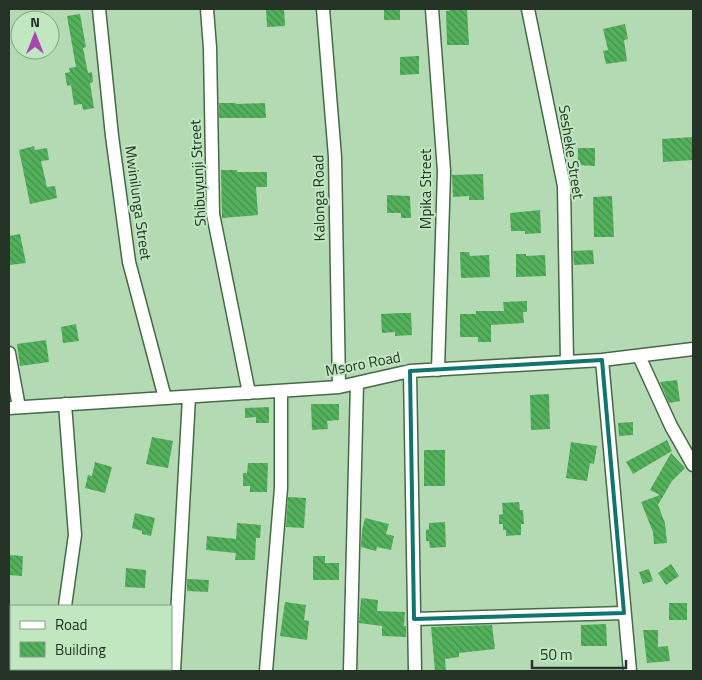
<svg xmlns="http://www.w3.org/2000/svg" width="702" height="680" font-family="'Titillium Web',sans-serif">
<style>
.building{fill:url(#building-back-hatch)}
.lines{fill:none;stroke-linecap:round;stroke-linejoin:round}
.minor-casing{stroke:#476948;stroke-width:15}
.minor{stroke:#fff;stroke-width:12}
.marked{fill:none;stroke:#0f766e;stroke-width:4;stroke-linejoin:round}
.labels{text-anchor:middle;stroke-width:4;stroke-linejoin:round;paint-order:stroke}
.street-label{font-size:15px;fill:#253426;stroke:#c1e7c1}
</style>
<defs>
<pattern id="building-back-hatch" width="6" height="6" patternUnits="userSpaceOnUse" patternTransform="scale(1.25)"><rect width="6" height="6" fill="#53b05b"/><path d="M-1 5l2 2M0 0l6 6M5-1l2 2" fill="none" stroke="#45904b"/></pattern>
</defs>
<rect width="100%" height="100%" fill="#b4dab4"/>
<path class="building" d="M 266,9 L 284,9 L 285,26 L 267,27 Z
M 384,9 L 400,9 L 400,20 L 384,20 Z
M 449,9 L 467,9 L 469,45 L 447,45 L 446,11 L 449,11 Z
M 80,14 L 86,47 L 83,48 L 88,73 L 92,72 L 93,82 L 90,83 L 94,108 L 83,110 L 82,104 L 74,105 L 71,85 L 67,86 L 65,73 L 70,72 L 69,68 L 76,67 L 67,16 Z
M 625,24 L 628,39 L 624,40 L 627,61 L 606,64 L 603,51 L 608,50 L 603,29 Z
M 419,56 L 419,74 L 400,75 L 400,57 Z
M 219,103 L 236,103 L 236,104 L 265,103 L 266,118 L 219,118 Z
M 692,137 L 693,160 L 663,162 L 662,139 Z
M 34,146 L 35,150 L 47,148 L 49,160 L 41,161 L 47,187 L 55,186 L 57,198 L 30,204 L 19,150 Z
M 578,148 L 595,148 L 595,166 L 578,165 Z
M 221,170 L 237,170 L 237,172 L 267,172 L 267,187 L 256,187 L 258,215 L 222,218 Z
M 483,174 L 484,200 L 469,200 L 469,196 L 453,197 L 452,175 Z
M 387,195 L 410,196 L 411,218 L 401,218 L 401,213 L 387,213 Z
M 612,196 L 614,237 L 594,237 L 593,197 Z
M 540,210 L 541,233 L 525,234 L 525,231 L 511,231 L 510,213 Z
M 20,234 L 26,263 L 10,265 L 9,236 Z
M 593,250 L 594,264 L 574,265 L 573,251 Z
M 460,252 L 469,252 L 470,256 L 489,255 L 490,277 L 461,278 Z
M 516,254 L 526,254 L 526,256 L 545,255 L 546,276 L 516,277 Z
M 527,301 L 527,312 L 523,312 L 524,323 L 491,325 L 491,342 L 478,342 L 478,337 L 460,337 L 460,314 L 476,314 L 476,311 L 504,311 L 503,302 Z
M 401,313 L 411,313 L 412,335 L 395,336 L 395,332 L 382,333 L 381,314 Z
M 76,324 L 79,341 L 63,343 L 61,327 Z
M 46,340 L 49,362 L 20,366 L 17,344 Z
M 677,380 L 680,401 L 669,403 L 660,382 Z
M 549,394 L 550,429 L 531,430 L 530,395 Z
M 311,404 L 339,404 L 339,420 L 327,421 L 328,429 L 312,430 Z
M 269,407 L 269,423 L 256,423 L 256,417 L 245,418 L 245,408 Z
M 633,422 L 633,435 L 619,436 L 618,423 Z
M 152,437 L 173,441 L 168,468 L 146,464 Z
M 667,440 L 672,451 L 633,474 L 626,462 Z
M 571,442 L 597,446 L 594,464 L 590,463 L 587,481 L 566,478 Z
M 424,450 L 445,450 L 445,486 L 424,486 Z
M 671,453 L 685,468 L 672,481 L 658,505 L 665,523 L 667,543 L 654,544 L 653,532 L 641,502 L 660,495 L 650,490 Z
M 95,462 L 112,467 L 105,493 L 85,488 L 88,475 L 92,476 Z
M 248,463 L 268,463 L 267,492 L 250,492 L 250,486 L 243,486 L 243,473 L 247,473 Z
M 288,497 L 306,498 L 304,528 L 286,527 Z
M 519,502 L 520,510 L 523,510 L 524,524 L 521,524 L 521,535 L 506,536 L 506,530 L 503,530 L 503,524 L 499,524 L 499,515 L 503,514 L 502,503 Z
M 135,513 L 155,518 L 151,536 L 142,534 L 142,531 L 132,528 Z
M 365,518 L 389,524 L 386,534 L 394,536 L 391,550 L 377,547 L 376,551 L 361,547 L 362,530 Z
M 445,522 L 446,547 L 430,548 L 429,541 L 426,541 L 426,530 L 429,529 L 429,523 Z
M 237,523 L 261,525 L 260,538 L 256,538 L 255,560 L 235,560 L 236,553 L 206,550 L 207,536 L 236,539 Z
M 9,555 L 23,556 L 22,576 L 9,575 Z
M 313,556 L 325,556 L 325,563 L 339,563 L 339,580 L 313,580 Z
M 671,564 L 679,576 L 666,585 L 658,573 Z
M 126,568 L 146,570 L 145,588 L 125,587 Z
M 649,569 L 653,581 L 643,584 L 639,572 Z
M 187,579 L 209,580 L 208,592 L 187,591 Z
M 361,598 L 378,600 L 377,611 L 405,612 L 404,626 L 406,626 L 406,637 L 382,636 L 382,626 L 359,623 Z
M 285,602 L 306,605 L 304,620 L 309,621 L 307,640 L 280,636 Z
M 669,603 L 687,603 L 687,620 L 669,620 Z
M 606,624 L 607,646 L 581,646 L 581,625 Z
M 492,625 L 495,649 L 459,653 L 459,657 L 445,659 L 446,671 L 435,671 L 431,627 Z
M 643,630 L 658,630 L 658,647 L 668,646 L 670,661 L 647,663 Z"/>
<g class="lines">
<g class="minor-casing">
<path id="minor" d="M 99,9 L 112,136 L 129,262 L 165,398
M 207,9 L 210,48 L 213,214 L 249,393
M 323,9 L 335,157 L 339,387
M 432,9 L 444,171 L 438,370
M 528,9 L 564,186 L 567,362
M 9,353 L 19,407
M 639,356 L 671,426 L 693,465
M 602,360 L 630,671
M 410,371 L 415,671
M 9,408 L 339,387 L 410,371 L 602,360 L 693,349
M 65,606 L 75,535 L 65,404
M 414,619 L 624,613
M 62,669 L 62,671
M 174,671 L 189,397
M 266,671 L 281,488 L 281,391
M 350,671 L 357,383"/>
</g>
<use href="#minor" class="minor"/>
</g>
<path class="marked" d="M 602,360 L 624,613 L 414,619 L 410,371 Z"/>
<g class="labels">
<g class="street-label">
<text transform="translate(571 152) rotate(81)" y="5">Sesheke Street</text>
<text transform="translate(198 173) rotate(-93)" y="5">Shibuyunji Street</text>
<text transform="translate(426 189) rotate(-90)" y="5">Mpika Street</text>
<text transform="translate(319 198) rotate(-91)" y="5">Kalonga Road</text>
<text transform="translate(138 203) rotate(82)" y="5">Mwinilunga Street</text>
<text transform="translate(363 364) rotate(-11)" y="5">Msoro Road</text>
</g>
</g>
<rect width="702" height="680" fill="none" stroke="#253426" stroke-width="20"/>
<rect x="10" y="605" width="162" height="65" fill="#c1e7c1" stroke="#839f83"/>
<rect x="20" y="621" width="25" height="8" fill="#ffffff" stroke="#839f83"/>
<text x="55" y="630" font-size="15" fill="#253426">Road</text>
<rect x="20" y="642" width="25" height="15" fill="url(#building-back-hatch)" stroke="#839f83"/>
<text x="55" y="655" font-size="15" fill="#253426">Building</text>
<g transform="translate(35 35)"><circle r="24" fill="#c1e7c1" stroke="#839f83"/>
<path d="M0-4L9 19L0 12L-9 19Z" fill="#a847ae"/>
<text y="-8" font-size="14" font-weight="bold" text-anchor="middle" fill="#253426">N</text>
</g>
<path d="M532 660v8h94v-8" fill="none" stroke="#253426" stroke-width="2.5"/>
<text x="540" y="660" font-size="15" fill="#253426" stroke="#c1e7c1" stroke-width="4" paint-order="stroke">50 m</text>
</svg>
